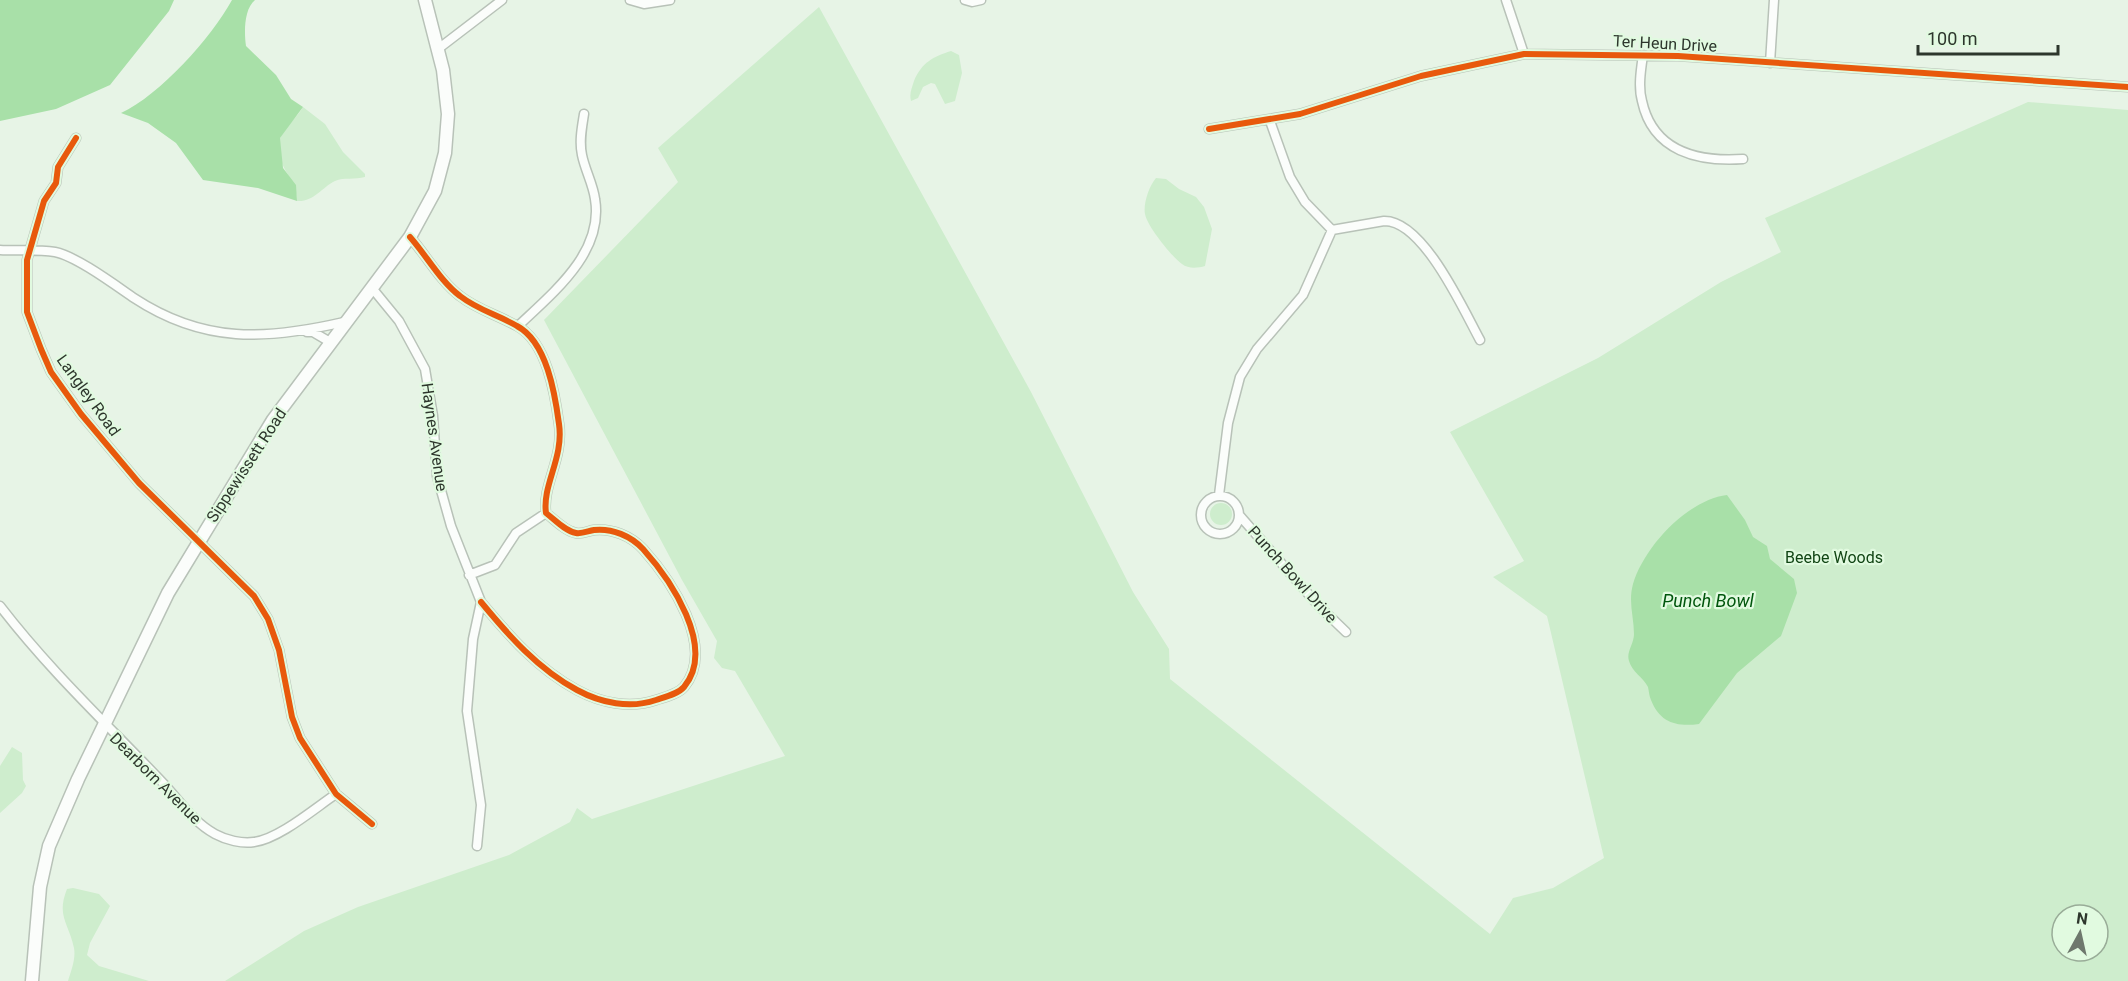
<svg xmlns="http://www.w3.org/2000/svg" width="2128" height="981" font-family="Roboto,sans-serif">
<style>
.green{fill:#ceedcd;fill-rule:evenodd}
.water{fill:#a8e0a8}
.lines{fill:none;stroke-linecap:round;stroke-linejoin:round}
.street-casing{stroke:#b8c2b8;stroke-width:11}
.secondary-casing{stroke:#b8c2b8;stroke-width:15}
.street{stroke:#fbfdfb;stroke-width:8}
.secondary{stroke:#fbfdfb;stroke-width:12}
.cycleway-casing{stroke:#e1fae0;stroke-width:10}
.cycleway{stroke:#e8590c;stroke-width:6}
.labels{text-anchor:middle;stroke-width:4.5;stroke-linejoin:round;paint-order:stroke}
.street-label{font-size:16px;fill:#2d362c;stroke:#e1fae0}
.park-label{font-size:16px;fill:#114514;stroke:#e1fae0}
.water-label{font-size:18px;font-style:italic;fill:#00560d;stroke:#e1fae0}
</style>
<rect width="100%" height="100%" fill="#e7f4e6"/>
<path class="green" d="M 819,7 L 1031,392 L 1133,592 L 1169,649 L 1170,679 L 1490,934 L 1513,898 L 1553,888 L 1604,858 L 1547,616 L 1493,577 L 1524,561 L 1450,432 L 1598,358 L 1721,282 L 1781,252 L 1765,218 L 2028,102 L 2128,110 L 2128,981 L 225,981 L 304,931 L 358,907 L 509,855 L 570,822 L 577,808 L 592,819 L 785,756 L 735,671 L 722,668 L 714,658 L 717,641 L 682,580 L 544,320 L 678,182 L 658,148 ZM 2062,915 L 2098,915 L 2098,951 L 2062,951 Z
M 951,51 L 959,55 L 962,73 L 955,101 L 945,104 L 935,84 L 931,83 L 923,87 L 918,98 L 911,101 C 909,93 912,88 914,81 C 922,62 933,57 951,51 Z
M 303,107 L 325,124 L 343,152 L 365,174 L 365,177 C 355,180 344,177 335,181 C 321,188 314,202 297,201 C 298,179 271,162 280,138 C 284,127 297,118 303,107 Z
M 1156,178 L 1166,179 L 1179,189 L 1196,197 L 1204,207 L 1212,229 L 1205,266 C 1198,268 1188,269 1182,264 C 1172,257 1147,226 1145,214 C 1143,204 1149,186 1156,178 Z
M1210 514a11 11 0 1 1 22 0a11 11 0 1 1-22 0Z
M 12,747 L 22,753 L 23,780 L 26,786 L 22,793 L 0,813 L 0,766 Z
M 73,888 L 99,894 L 110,906 L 90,943 L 87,955 L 99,966 L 149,981 L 68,981 C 71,971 76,959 74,948 C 69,924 56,916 67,889 Z"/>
<path class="water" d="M 0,0 L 174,0 L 169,11 L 110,85 L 56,109 L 0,121 Z
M 232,0 L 255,0 C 244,9 244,32 246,46 L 276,75 L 291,99 L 303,107 L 280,138 L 283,168 L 296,185 L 297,201 L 258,188 L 203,180 L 176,143 L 148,123 L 121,113 C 160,95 211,38 232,0 Z
M 1727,495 L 1745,520 L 1753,537 L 1767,546 L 1770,559 L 1794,579 L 1797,593 L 1781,636 L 1737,673 L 1699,724 C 1677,727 1660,723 1651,700 C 1649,696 1649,691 1648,687 C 1643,677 1632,672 1629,661 C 1626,652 1634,644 1634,634 C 1634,617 1628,602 1633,584 C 1644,547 1687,500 1727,495 Z"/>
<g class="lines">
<g class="street-casing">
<path id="street" d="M 630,0 L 644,4 L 670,0
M 965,0 L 972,2 L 981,0
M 1506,0 L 1524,54
M 438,49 L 502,0
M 1643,55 C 1641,69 1638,87 1642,101 C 1653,152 1699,162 1743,159
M 1770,63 L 1774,0
M 1270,121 L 1290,177 L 1305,202 L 1332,230
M 1209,129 L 1300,114 L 1421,76 L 1524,54 L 1678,56 L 2128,87
M 76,138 L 58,167 L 56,183 L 44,201 L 27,260 L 27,312 L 41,349 L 51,372 L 81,414 L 139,483 L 254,596 L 268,619 L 279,650 L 292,717 L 300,738 L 336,794 L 372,824
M 410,237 C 426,255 441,282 460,296 C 478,310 498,315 517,326 C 547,342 555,394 559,424 C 564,458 542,485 546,513 C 555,520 565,531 576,533 C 582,534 588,531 594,530 C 612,528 631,536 643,549 C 670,579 717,647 684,687 C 678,694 665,697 656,700 C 630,709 601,703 577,690 C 538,669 509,636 481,602
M 0,250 C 18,251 37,249 55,252 C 76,256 115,285 134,298 C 204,344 266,340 344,322
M 372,288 L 399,321 L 425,369 L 433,416 L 437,476 L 451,526 L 481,602 L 473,639 L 467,711 L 481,805 L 477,846
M 518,326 C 554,292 604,252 595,199 C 593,184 585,170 582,155 C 579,141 582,127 584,114
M 307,332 L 313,332 L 330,342
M 1219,495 L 1228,423 L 1240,377 L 1257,349 L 1303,295 L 1332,230 L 1384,221 C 1423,220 1463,309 1480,340
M1201 515a19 19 0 1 1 38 0a19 19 0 1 1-38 0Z
M 1240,516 L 1318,605 L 1346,632
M 469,575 L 495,565 L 516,533 L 546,513
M 0,606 C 50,671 107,724 163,783 C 180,801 193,822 215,834 C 226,840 242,844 254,842 C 279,839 315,808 336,794"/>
</g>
<g class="secondary-casing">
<path id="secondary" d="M 32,981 L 40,887 L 49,846 L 78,779 L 168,593 L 273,420 L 410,237 L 435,191 L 445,153 L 448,114 L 443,70 L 425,0"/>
</g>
<use href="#street" class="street"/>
<use href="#secondary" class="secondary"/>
<g class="cycleway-casing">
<path id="cycleway" d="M 1209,129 L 1300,114 L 1421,76 L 1524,54 L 1678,56 L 2128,87
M 76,138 L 58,167 L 56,183 L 44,201 L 27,260 L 27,312 L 41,349 L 51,372 L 81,414 L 139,483 L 254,596 L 268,619 L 279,650 L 292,717 L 300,738 L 336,794 L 372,824
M 410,237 C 426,255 441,282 460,296 C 478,310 498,315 517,326 C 547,342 555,394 559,424 C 564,458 542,485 546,513 C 555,520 565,531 576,533 C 582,534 588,531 594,530 C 612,528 631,536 643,549 C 670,579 717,647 684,687 C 678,694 665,697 656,700 C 630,709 601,703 577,690 C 538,669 509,636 481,602"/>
</g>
<use href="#cycleway" class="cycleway"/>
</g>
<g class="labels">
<g class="street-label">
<text transform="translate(1665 43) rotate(3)" y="6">Ter Heun Drive</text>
<text transform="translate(89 395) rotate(54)" y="6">Langley Road</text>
<text transform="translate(435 437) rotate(82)" y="6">Haynes Avenue</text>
<text transform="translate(246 465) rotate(-57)" y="6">Sippewissett Road</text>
<text transform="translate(1293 574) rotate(48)" y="6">Punch Bowl Drive</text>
<text transform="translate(156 778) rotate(45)" y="6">Dearborn Avenue</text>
</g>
<g class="park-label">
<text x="1834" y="563">Beebe Woods</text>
</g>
<g class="water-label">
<text x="1708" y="607">Punch Bowl</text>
</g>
</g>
<g transform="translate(2080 933) rotate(8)"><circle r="28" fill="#e1fae0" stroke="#99ac98" stroke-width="1.5"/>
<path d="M0-4.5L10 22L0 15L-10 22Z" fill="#6e786d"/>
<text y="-9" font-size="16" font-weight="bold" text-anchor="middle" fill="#2d362c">N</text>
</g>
<path d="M1918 45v9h140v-9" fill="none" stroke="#2d362c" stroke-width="3"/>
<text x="1927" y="45" font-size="18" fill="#2d362c" stroke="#e1fae0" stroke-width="4.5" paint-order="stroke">100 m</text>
</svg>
